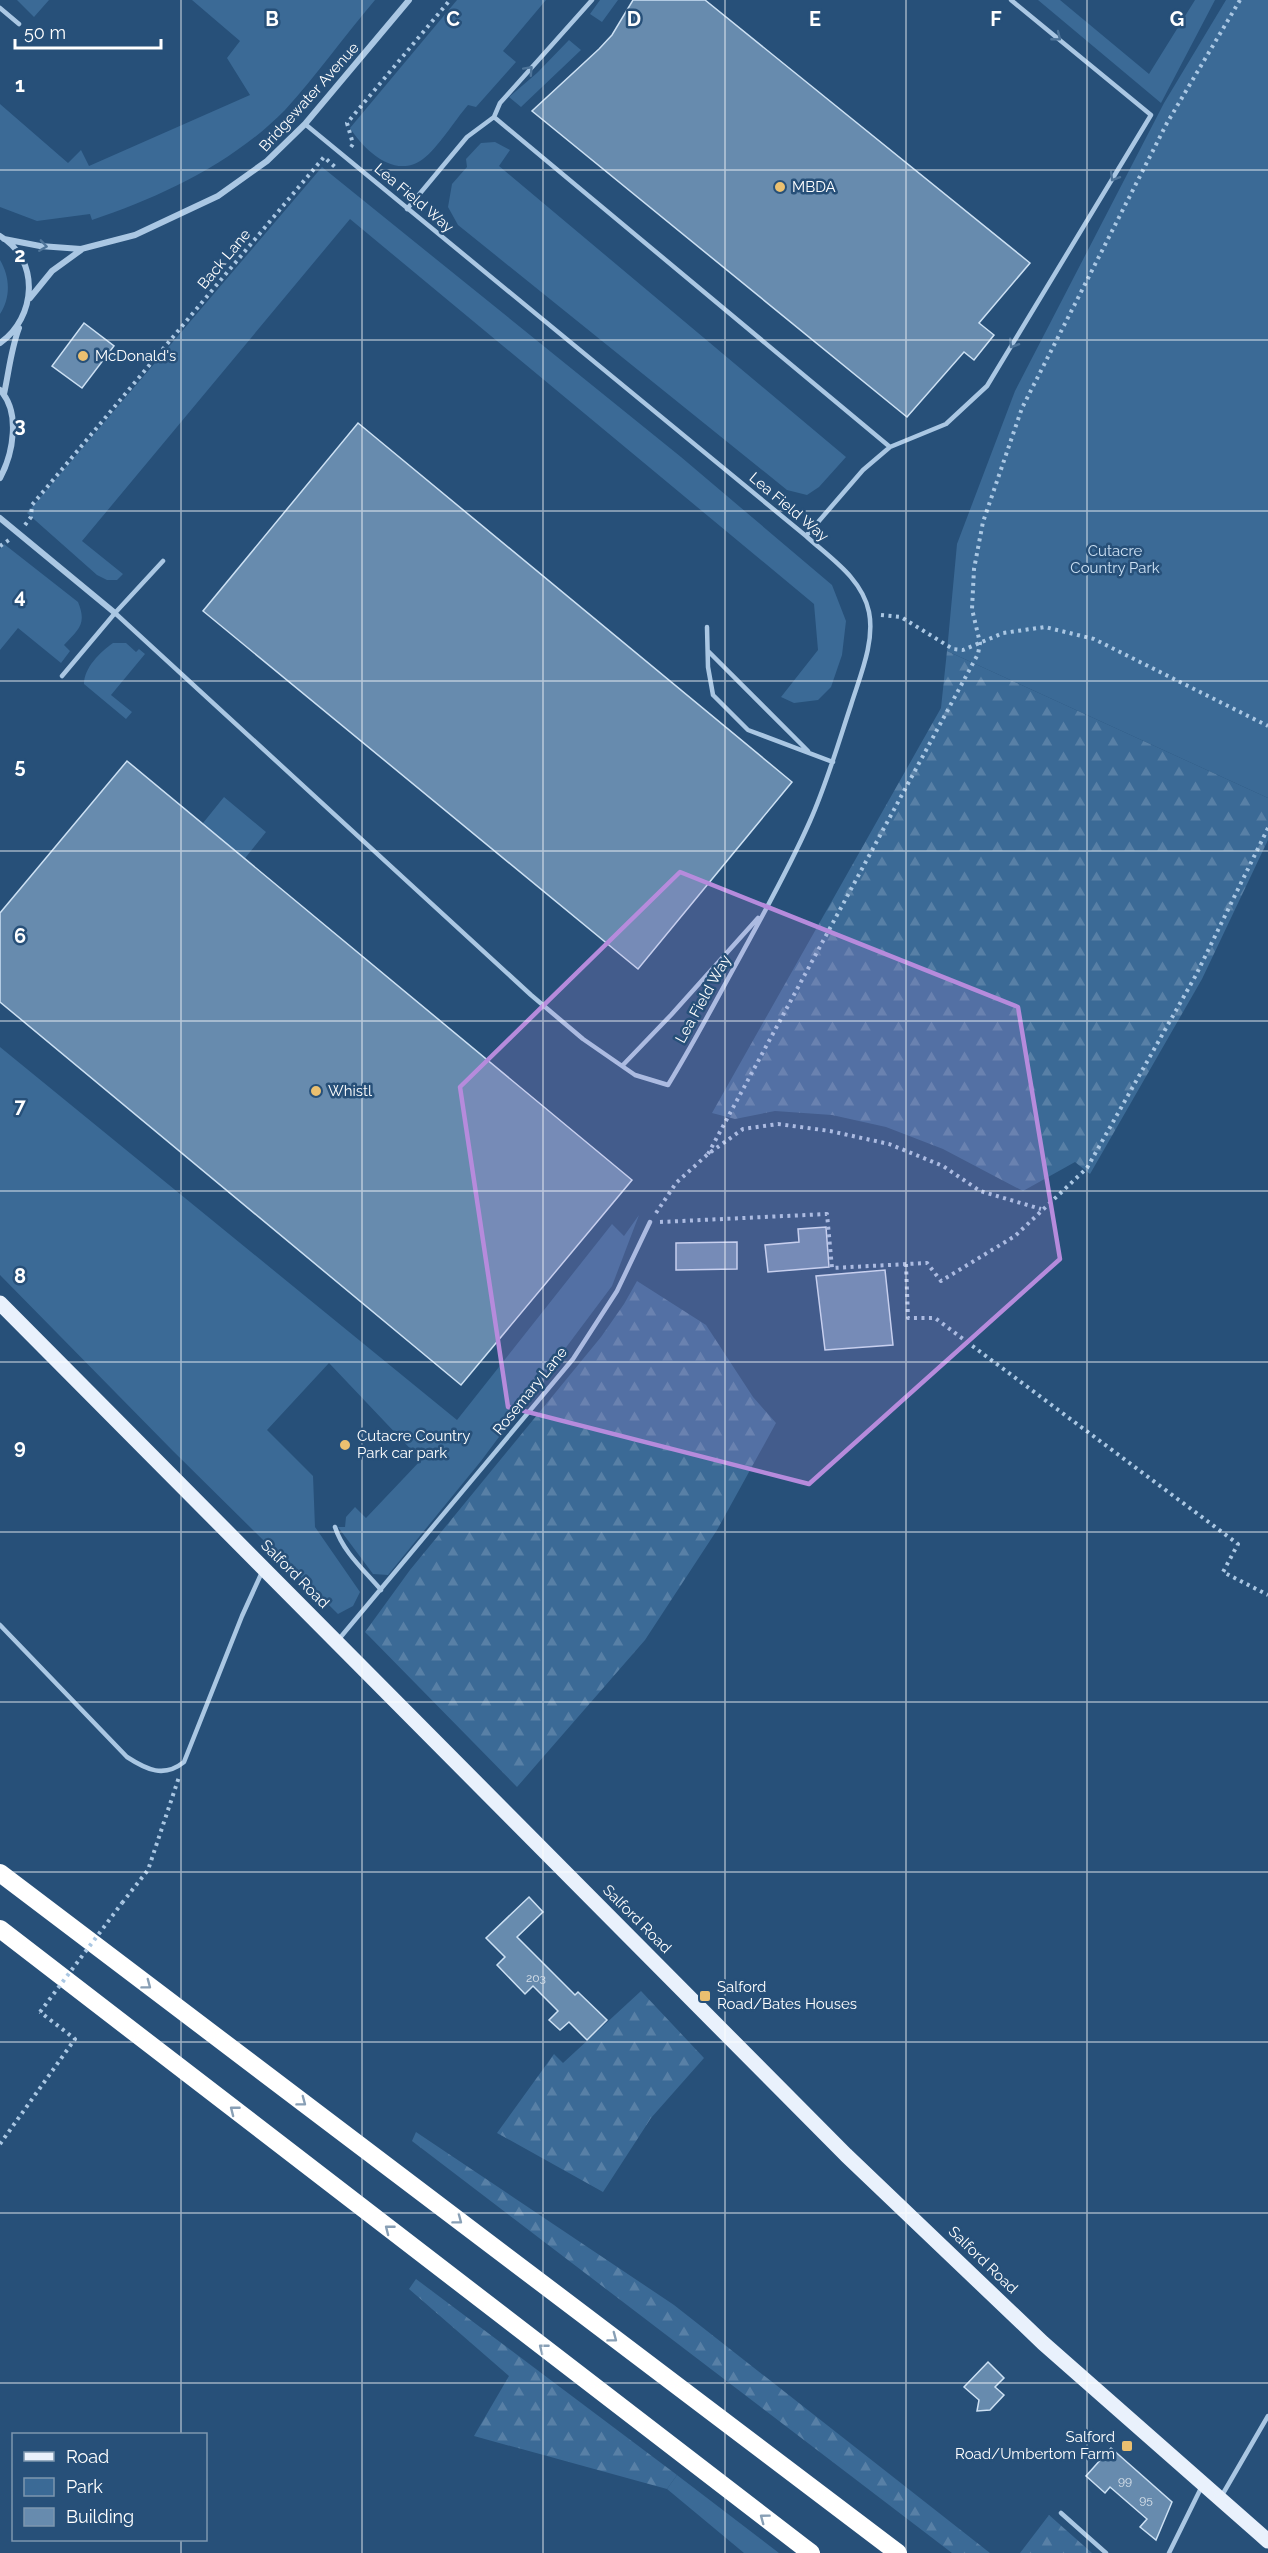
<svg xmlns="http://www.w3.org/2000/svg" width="1268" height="2553" font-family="Raleway,sans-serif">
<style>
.green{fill:#3b6a96}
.forest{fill:url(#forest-firs)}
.building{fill:#678bae;stroke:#cce0f3;stroke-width:1.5}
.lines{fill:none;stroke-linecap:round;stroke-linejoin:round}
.path{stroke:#aac7e3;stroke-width:4;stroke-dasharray:3 4.5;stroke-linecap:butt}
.lane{stroke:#aac7e3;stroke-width:4.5}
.street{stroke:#aac7e3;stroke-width:6}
.primary{stroke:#e9f1fc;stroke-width:15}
.highway{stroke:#fff;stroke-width:18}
.path-bridge{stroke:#aac7e3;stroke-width:4;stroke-dasharray:3 4.5;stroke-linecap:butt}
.oneway{stroke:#4e7499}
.oneway2{stroke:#889fb5}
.marked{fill:#b68bdc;fill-opacity:0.2;stroke:#b68bdc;stroke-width:4.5;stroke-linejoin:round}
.grid{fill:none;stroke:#fff;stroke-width:1.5;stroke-opacity:0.55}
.poi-dot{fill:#ebc070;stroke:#275079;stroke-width:2}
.labels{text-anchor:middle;stroke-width:5;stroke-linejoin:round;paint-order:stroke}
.number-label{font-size:12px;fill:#d9e2eb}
.street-label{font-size:15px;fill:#fff;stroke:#275079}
.poi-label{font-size:15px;fill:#fff;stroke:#275079;text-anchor:start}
.park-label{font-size:15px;fill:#cce0f3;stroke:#275079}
.grid-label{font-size:20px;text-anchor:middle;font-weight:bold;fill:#fff;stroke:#275079;stroke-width:5;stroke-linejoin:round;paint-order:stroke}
</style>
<defs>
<pattern id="forest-firs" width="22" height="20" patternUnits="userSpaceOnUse" patternTransform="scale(1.5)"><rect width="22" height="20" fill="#3b6a96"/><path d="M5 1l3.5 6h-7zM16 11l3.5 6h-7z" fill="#5880a6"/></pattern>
</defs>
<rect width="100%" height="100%" fill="#275079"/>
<path class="green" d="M 17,0 L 49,0 L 34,17 Z
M 192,0 L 375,0 C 345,35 316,76 285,110 C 233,163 161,197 92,220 L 90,214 L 37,221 L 0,207 L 0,104 L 68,163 L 81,150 L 89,166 L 250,95 L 227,58 L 240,41 Z
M 457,0 L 546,0 L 503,51 L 516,62 L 476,107 L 468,105 C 455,120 438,148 423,159 C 395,180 364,150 350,128 Z
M 600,0 L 618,0 L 602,22 L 590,14 Z
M 1038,0 L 1060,0 L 1149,74 L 1195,0 L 1215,0 L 1161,103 Z
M 1226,0 L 1268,0 L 1268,798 L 947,651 L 957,544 L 1015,391 L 1164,103 Z
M 569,40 L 581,50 L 521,107 L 509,97 L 537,73 Z
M 495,142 L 510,150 L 499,166 L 846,457 L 819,487 L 807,495 L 787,490 L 458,225 L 448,207 L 452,184 L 467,167 L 466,159 L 481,143 Z
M 322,167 L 681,457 L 832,585 L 846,621 L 842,655 L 831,687 L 818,700 L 794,703 L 781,697 L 818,650 L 814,604 L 350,219 L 82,541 L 123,574 L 117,580 L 107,580 L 97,575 L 27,513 Z
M 0,260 C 10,277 11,297 0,314 Z
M 4,544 L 78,602 C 87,624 79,629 64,645 L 70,651 L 61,663 L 18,628 L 0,650 L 0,549 Z
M 113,643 L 126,643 L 136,652 L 139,649 L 145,654 L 111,695 L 132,712 L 126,719 L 84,684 C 84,668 100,652 113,643 Z
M 224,797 L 266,832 L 242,862 L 199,828 Z
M 0,1047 L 457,1420 L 612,1224 L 624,1236 L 639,1215 L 612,1286 L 481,1461 L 388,1575 L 373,1574 L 338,1527 L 345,1527 L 346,1517 L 355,1507 L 366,1518 L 421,1460 L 329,1363 L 267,1430 L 313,1476 L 315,1527 L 360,1592 L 353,1606 L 338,1614 L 173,1451 L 0,1275 Z
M 677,2475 L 779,2553 L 744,2553 L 667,2489 Z"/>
<path class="forest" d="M 947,651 L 1268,798 L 1268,840 L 1202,979 L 1090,1174 L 1075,1162 L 1023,1191 L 943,1149 L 886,1127 L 832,1115 L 775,1111 L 735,1119 L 712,1113 L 941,708 Z
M 637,1281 L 706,1325 L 753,1397 L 776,1423 L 717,1530 L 645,1640 L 517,1787 L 365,1632 L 410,1570 L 601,1337 L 624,1304 Z
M 641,1991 L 704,2058 L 651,2118 L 603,2192 L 497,2133 L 554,2054 L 563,2063 Z
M 416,2132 L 674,2305 L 990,2553 L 952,2553 L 412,2141 Z
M 416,2279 L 677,2475 L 667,2489 L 474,2436 L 509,2376 L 409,2289 Z
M 1049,2515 L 1092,2553 L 1020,2553 Z"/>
<path class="building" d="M 633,0 L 705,0 L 1030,263 L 979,323 L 994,335 L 974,360 L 964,352 L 907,417 L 532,111 L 599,49 L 612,35 Z
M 84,323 L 114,346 L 82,388 L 52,366 Z
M 358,423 L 792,782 L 638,969 L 203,611 Z
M 127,761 L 632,1180 L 461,1385 L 0,1002 L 0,913 Z
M 826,1227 L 829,1267 L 768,1272 L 765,1245 L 799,1242 L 798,1229 Z
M 737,1242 L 737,1269 L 676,1270 L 676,1243 Z
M 885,1270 L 893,1345 L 825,1350 L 816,1276 Z
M 529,1897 L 543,1912 L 517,1937 L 575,1995 L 578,1992 L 607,2020 L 587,2040 L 569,2022 L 560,2030 L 549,2020 L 558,2011 L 533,1986 L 525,1994 L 497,1965 L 505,1957 L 486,1938 Z
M 988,2362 L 1004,2378 L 995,2387 L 1004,2395 L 990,2410 L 977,2411 L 979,2400 L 964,2387 Z
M 1111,2448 L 1172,2502 L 1156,2540 L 1140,2527 L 1147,2519 L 1110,2487 L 1105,2493 L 1086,2476 Z"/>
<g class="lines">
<path class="path" d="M 351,147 L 353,144 L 347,123 L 450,0
M 25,525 L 31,517 L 32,505 L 324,157 L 335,167 L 337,164
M 0,546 L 9,540
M 881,615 L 901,617 L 953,649 L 963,650 L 1003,633 L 1045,627 L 1094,639 L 1268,726
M 708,1154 L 978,654 L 980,643 L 972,609 L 974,569 L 983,522 L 1022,408 L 1167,123 L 1240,0
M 656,1213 L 676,1183 L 708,1154 L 743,1129 L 778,1124 L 830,1131 L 889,1144 L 943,1166 L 980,1191 L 1041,1209
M 660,1222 L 827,1214 L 832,1268 L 927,1263 L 941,1281 L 1015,1236 L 1087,1168 L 1196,975 L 1268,828
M 906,1264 L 908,1318 L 935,1318 L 1238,1544 L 1223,1572 L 1268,1595
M 122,1903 L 148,1870 L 179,1777
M 0,2144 L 75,2039 L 40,2012"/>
<path class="lane" d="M 0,8 L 19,24
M 494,117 L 890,447 L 863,470 L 806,536
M 407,209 L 467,137 L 494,117 L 500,103 L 592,0
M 890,447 L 946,424 L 987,386 L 1151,115 L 1011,0
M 115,613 L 531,995 L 583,1039 L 635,1075 L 668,1085 C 692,1046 713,1006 735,966 C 761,918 788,871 810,821 C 827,783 838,744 851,705 C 860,676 875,642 869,612 C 862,578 830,558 806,536 L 305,124
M 707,627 L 708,667 L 713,695 L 748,730 L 833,762
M 708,651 L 808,751
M 62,676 L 115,613 L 163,561
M 622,1066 L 671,1015 L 758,918
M 335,1527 C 343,1552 364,1570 381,1590
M 0,1625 L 127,1757 C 147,1770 164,1778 184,1762 L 242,1616 L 262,1572
M 339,1639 L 573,1359 L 617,1291 L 650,1222
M 1221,2497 L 1268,2416
M 1061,2513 L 1106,2553
M 1169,2553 L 1202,2486"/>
<path class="street" d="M 0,236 C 41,260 36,318 0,343
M 4,239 L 40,246 L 81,249 L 135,235 L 218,196 L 267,161 L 305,124 L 409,0
M 30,298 L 52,271 L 81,250
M 0,390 C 21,412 13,454 0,478
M 4,394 C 9,371 11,349 19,328
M 0,518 L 115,613"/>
<path class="primary" d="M 0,1303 L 846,2155 L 1043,2343 L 1268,2541"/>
<path class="highway" d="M 0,1873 L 898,2553
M 0,1929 L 811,2553"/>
<path class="path-bridge" d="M 40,2012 L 122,1903"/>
</g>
<defs><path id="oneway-chevron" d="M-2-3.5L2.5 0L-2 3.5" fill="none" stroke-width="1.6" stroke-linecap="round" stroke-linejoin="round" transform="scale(1.5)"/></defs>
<g class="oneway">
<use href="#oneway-chevron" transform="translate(1057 37) rotate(39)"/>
<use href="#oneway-chevron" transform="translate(529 70) rotate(-47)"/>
<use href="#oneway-chevron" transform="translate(1114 177) rotate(121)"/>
<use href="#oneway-chevron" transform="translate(43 246) rotate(8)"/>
<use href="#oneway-chevron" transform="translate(1013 344) rotate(122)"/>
</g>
<g class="oneway2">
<use href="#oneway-chevron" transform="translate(147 1985) rotate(37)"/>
<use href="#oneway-chevron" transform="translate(302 2102) rotate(37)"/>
<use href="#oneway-chevron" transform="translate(234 2110) rotate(-142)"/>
<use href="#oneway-chevron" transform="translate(458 2220) rotate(37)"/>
<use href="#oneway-chevron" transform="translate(389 2229) rotate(-142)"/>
<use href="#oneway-chevron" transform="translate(613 2338) rotate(37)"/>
<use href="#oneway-chevron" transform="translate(543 2348) rotate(-142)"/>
<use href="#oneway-chevron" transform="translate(764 2518) rotate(-143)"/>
</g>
<path class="marked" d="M 680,872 L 1018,1007 L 1060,1259 L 809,1484 L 508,1407 L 460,1087 Z"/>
<path class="grid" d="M 181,0 L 181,2434M 362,0 L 362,2553M 543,0 L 543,2553M 725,0 L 725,2553M 906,0 L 906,2553M 1087,0 L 1087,2553M 0,170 L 1268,170M 0,340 L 1268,340M 0,511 L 1268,511M 0,681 L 1268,681M 0,851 L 1268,851M 0,1021 L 1268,1021M 0,1191 L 1268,1191M 0,1362 L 1268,1362M 0,1532 L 1268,1532M 0,1702 L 1268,1702M 0,1872 L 1268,1872M 0,2042 L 1268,2042M 0,2213 L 1268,2213M 0,2383 L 1268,2383M 181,2540 L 181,2553"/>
<g class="poi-dot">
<circle cx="780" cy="187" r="6"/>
<circle cx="83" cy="356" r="6"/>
<circle cx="316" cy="1091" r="6"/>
<circle cx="345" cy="1445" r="6"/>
<rect x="699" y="1990" width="12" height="12" rx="3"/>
<rect x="1121" y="2440" width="12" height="12" rx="3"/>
</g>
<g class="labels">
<g class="number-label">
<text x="536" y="1982">203</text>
<text x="1125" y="2485">99</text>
<text x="1146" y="2504">95</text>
</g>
<g class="street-label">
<text transform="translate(309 97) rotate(-48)" y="5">Bridgewater Avenue</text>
<text transform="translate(414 198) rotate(40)" y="5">Lea Field Way</text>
<text transform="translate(224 259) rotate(-50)" y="5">Back Lane</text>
<text transform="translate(789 507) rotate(40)" y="5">Lea Field Way</text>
<text transform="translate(703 999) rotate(-61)" y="5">Lea Field Way</text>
<text transform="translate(530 1391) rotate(-51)" y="5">Rosemary Lane</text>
<text transform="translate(295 1574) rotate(45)" y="5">Salford Road</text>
<text transform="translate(637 1919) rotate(45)" y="5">Salford Road</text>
<text transform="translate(983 2260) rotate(44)" y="5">Salford Road</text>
</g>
<g class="poi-label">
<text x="792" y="192">MBDA</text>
<text x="95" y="361">McDonald's</text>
<text x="328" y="1096">Whistl</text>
<text x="357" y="1441">Cutacre Country<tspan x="357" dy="17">Park car park</tspan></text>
<text x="717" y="1992">Salford<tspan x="717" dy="17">Road/Bates Houses</tspan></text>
<text x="1115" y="2442" text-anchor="end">Salford<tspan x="1115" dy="17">Road/Umbertom Farm</tspan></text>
</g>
<g class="park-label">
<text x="1115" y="556">Cutacre<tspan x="1115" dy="17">Country Park</tspan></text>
</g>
</g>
<g class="grid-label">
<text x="272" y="26">B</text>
<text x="453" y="26">C</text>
<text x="634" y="26">D</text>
<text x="815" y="26">E</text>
<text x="996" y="26">F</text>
<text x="1177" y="26">G</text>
<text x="20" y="92">1</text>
<text x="20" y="262">2</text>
<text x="20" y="432">3</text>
<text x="20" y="603">4</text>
<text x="20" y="773">5</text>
<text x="20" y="943">6</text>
<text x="20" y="1113">7</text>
<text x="20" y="1283">8</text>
<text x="20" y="1454">9</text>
</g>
<rect x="12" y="2433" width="195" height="108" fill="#275079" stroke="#7d96af" stroke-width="1.5"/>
<rect x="24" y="2452" width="30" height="9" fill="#e9f1fc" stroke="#7d96af" stroke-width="1.5"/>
<text x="66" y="2463" font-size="18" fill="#ffffff">Road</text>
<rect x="24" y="2478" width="30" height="18" fill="#3b6a96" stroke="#7d96af" stroke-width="1.5"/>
<text x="66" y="2493" font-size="18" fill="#ffffff">Park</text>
<rect x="24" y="2508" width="30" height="18" fill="#678bae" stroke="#7d96af" stroke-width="1.5"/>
<text x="66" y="2523" font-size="18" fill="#ffffff">Building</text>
<path d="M15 39v9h146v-9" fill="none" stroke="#ffffff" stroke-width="3"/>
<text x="24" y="39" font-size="18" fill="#ffffff" stroke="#275079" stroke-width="4.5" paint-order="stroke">50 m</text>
</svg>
